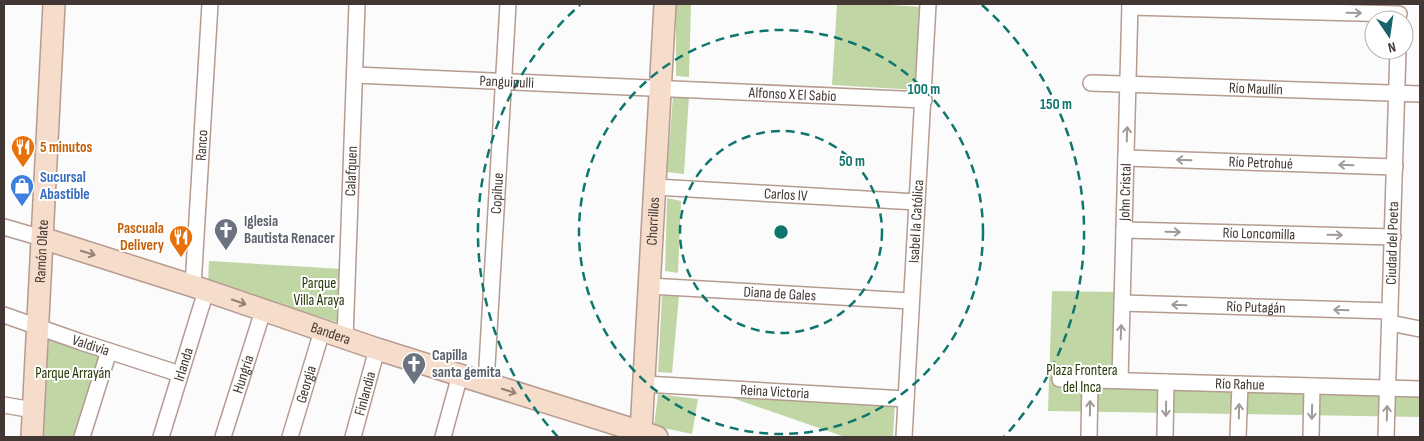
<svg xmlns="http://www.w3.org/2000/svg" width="1424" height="441" font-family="'Sofia Sans Condensed',sans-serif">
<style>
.green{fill:#c1d6a5}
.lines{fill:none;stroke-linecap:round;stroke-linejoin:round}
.street-casing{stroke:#b69b90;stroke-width:18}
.secondary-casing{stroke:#b69b90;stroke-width:24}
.street{stroke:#fff;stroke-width:15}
.secondary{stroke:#f5dccb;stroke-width:21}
.oneway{stroke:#a09b98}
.oneway2{stroke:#938177}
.ring{fill:none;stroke:#0f766e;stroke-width:2.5;stroke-dasharray:9 6}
.labels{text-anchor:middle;stroke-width:4;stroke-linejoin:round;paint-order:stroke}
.street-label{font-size:15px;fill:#423732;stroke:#fff}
.food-label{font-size:15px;font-weight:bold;fill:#c56008;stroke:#fff;text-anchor:start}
.shop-label{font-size:15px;font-weight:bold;fill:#366cbe;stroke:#fff;text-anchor:start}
.worship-label{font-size:15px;font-weight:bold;fill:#5b616d;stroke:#fff;text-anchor:start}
.park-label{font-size:15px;fill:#273804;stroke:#fff}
.centre{fill:#0f766e;stroke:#fff;stroke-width:2.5}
.ring-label{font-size:15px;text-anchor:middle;font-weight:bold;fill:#0f766e;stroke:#fff;stroke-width:4;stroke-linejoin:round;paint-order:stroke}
</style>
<rect width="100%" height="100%" fill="#fbfbfb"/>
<path class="green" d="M 676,4 L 691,4 L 689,77 L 676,76 Z
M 837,4 L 874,4 L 923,7 L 918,90 L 832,85 Z
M 673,96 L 689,96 L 684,174 L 667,172 Z
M 667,198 L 681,201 L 678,273 L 665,271 Z
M 209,261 L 342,269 L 343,324 L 208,282 Z
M 1052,291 L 1116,292 L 1114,384 L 1420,394 L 1420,417 L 1048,411 Z
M 662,296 L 679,296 L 672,373 L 658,372 Z
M 49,338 L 106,354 L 80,437 L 41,437 Z
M 658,394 L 698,399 L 692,434 L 654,426 Z
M 721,394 L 895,402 L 893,437 L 845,437 Z"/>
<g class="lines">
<g class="street-casing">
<g id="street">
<path d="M 1130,7 L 1399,14"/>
<path id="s1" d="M 355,75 L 924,100"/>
<path id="s2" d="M 1091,83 L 1420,94"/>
<path id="s3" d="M 1126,158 L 1395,167"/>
<path id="s4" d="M 655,187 L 917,202"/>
<path d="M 4,227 L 42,238"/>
<path id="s5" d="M 1124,230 L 1393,237"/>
<path id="s6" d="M 193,286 L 210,4"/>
<path id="s7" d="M 649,286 L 911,301"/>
<path id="s8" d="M 1122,303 L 1390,311"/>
<path id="s9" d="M 4,315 L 81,342 L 180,374"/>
<path d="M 1390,323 L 1420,329"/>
<path id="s10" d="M 345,339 L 357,4"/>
<path id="s11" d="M 1060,379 L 1420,389"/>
<path id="s12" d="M 1120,380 L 1130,4"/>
<path id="s13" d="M 486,383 L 508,4"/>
<path id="s14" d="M 644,384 L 906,399"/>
<path d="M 4,405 L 33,410"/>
<path d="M 82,437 L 109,351"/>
<path id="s15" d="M 161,437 L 206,291"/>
<path id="s16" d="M 223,437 L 263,311"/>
<path id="s17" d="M 290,437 L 322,331"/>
<path id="s18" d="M 353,437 L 377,349"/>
<path d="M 443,437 L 460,375"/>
<path id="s19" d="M 904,437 L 928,4"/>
<path d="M 1089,437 L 1090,379"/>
<path d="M 1165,437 L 1166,382"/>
<path d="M 1238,437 L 1240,384"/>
<path d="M 1311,437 L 1312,386"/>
<path id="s20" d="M 1386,437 L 1398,50"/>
</g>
</g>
<g class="secondary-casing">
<g id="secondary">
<path id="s21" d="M 42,238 L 193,286 L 377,349 L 657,437"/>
<path id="s22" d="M 641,432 L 665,4"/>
<path id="s23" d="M 32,437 L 54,4"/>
</g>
</g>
<use href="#street" class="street"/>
<use href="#secondary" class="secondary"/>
</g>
<defs><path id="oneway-shaft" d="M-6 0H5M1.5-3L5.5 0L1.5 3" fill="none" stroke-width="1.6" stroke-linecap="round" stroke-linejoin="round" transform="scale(1.25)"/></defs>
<g class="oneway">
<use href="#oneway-shaft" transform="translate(1354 13) rotate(1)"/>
<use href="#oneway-shaft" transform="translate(1127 134) rotate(-88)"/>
<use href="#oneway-shaft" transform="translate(1184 160) rotate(-178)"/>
<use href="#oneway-shaft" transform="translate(1346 165) rotate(-178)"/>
<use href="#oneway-shaft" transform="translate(1173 232) rotate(1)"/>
<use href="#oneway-shaft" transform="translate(1335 235) rotate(1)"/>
<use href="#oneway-shaft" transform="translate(1179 305) rotate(-178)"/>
<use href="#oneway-shaft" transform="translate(1341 310) rotate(-178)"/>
<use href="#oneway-shaft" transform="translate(1121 332) rotate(-88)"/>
<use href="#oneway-shaft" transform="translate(1090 408) rotate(-89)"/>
<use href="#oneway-shaft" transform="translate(1166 409) rotate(91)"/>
<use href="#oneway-shaft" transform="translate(1239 411) rotate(-89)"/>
<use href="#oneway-shaft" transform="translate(1312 412) rotate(91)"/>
<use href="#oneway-shaft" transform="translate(1387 413) rotate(-88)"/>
</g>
<g class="oneway2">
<use href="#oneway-shaft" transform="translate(88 253) rotate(17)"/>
<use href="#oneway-shaft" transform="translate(239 302) rotate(19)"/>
<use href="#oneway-shaft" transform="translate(509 391) rotate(18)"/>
</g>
<g class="ring">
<circle cx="781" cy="232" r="101"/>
<circle cx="781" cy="232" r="202"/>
<path d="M558 437A303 303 0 0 1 580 5M982 5A303 303 0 0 1 1004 437"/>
</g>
<defs>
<g id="restaurant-pin" transform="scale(1.25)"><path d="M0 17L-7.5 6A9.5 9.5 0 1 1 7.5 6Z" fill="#e8710a" stroke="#fff"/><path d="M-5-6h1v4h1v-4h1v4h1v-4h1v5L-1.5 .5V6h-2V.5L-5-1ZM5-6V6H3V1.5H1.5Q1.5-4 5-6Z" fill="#fff"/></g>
<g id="shop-pin" transform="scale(1.25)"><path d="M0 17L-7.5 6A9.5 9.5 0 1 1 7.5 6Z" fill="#3f7fe0" stroke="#fff"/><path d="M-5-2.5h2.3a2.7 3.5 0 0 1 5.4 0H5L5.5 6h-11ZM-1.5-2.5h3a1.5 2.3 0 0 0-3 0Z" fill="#fff"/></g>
<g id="church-pin" transform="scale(1.25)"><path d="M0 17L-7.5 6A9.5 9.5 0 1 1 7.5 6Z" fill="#6b7280" stroke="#fff"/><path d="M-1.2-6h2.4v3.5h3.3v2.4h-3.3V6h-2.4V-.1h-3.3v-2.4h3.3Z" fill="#fff"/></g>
</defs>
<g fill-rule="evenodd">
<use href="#restaurant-pin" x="23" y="147"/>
<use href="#shop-pin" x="22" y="186"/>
<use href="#church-pin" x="226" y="230"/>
<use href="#restaurant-pin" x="181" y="237"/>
<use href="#church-pin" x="414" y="364"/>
</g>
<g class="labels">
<g class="street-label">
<text dy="5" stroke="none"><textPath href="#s1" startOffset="152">Panguipulli</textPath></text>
<text dy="5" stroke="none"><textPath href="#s2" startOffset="165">Río Maullín</textPath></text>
<text dy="5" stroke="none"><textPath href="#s1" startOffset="438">Alfonso X El Sabio</textPath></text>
<text dy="5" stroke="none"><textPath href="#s6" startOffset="141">Ranco</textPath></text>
<text dy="5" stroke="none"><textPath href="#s3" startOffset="135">Río Petrohué</textPath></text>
<text dy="5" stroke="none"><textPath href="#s10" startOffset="168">Calafquen</textPath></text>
<text dy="5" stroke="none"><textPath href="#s12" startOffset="188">John Cristal</textPath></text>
<text dy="5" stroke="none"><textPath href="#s13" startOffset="190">Copihue</textPath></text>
<text dy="5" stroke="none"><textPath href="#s4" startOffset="131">Carlos IV</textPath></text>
<text dy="5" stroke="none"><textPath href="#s22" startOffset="211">Chorrillos</textPath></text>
<text dy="5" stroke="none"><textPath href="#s19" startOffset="216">Isabel la Católica</textPath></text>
<text dy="5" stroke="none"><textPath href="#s5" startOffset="135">Río Loncomilla</textPath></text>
<text dy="5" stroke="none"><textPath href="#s20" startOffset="194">Ciudad del Poeta</textPath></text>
<text dy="5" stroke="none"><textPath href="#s23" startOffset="186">Ramón Olate</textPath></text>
<text dy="5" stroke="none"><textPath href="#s7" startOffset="131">Diana de Gales</textPath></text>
<text dy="5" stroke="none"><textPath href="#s8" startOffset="134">Río Putagán</textPath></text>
<text dy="5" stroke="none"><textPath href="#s21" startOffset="304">Bandera</textPath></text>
<text dy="5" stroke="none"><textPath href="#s9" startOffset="92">Valdivia</textPath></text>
<text dy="5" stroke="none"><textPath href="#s15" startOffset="76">Irlanda</textPath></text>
<text dy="5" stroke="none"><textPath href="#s16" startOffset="66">Hungría</textPath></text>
<text dy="5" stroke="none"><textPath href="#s17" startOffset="55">Georgia</textPath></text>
<text dy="5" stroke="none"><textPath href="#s11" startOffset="180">Río Rahue</textPath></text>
<text dy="5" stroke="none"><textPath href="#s14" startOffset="131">Reina Victoria</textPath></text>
<text dy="5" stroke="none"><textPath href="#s18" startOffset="45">Finlandia</textPath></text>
</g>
<g class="food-label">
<text x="40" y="152">5 minutos</text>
<text x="164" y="233" text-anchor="end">Pascuala<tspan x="164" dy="17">Delivery</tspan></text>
</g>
<g class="shop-label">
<text x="40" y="182">Sucursal<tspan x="40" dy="17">Abastible</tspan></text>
</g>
<g class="worship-label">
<text x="244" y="226">Iglesia<tspan x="244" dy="17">Bautista Renacer</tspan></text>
<text x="432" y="360">Capilla<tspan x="432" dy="17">santa gemita</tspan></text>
</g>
<g class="park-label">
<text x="319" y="288">Parque<tspan x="319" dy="17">Villa Araya</tspan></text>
<text x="1082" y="375">Plaza Frontera<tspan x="1082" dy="17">del Inca</tspan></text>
<text x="73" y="378">Parque Arrayán</text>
</g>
</g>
<circle cx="781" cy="232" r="8" class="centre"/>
<g class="ring-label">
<text x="924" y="94">100 m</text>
<text x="1056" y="109">150 m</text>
<text x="852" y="166">50 m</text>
</g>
<rect width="1424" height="441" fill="none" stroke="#423732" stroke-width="10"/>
<g transform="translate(1389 35) rotate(167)"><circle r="24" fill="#ffffff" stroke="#b3afad"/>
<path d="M0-4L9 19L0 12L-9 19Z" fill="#16636c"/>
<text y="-8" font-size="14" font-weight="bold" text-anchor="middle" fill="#423732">N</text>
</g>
</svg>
